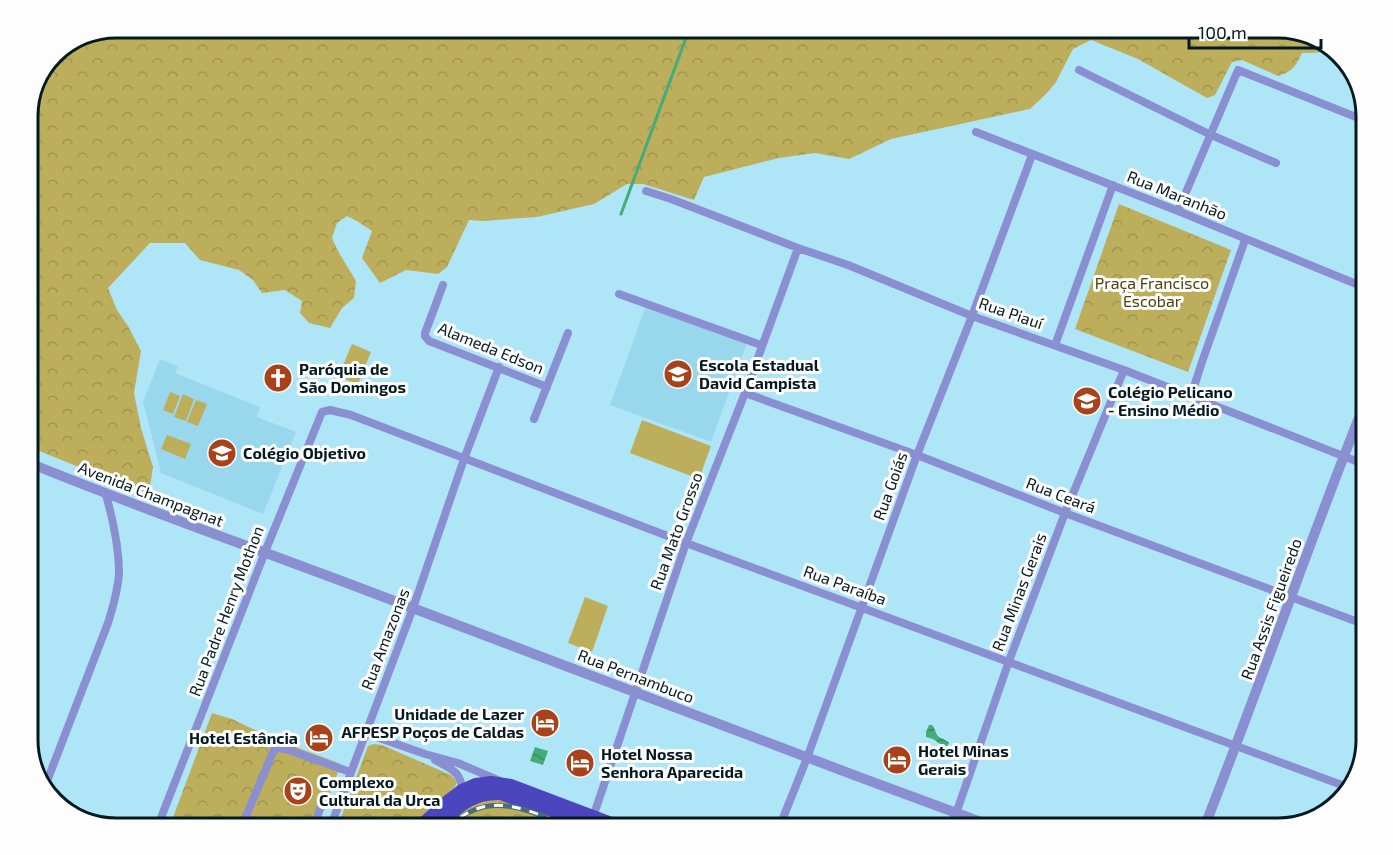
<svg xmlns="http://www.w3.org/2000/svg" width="1393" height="855" font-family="'Exo 2',sans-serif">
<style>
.built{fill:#99d8ec}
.park{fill:url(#park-crowns)}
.pitch{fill:#bdae5c}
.water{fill:url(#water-waves)}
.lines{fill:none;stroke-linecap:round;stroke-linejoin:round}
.stream{stroke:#43ac79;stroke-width:3}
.minor-tunnel{stroke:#96c7d7;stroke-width:8;stroke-dasharray:8 4;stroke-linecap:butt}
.minor{stroke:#898fd0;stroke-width:8}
.tertiary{stroke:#898fd0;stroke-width:10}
.primary{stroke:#4c46be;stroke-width:14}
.rail-casing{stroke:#4a6d78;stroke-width:5}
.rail{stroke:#fdfdfd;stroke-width:3;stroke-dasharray:9;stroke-linecap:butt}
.labels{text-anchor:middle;stroke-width:6;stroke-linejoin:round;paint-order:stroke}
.street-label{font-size:16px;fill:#051a20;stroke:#fdfdfd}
.park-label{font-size:16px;fill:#4c4309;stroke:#fdfdfd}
.poi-label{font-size:16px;font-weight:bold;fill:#051a20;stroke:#fdfdfd;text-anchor:start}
.rim{fill:none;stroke:#051a20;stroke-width:3}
</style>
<defs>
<pattern id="park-crowns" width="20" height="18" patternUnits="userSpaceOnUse" patternTransform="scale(1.5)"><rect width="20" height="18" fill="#bdae5c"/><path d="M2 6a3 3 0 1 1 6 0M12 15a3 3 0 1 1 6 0" fill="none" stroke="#a19550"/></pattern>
<pattern id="water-waves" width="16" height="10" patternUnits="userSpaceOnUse" patternTransform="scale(1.5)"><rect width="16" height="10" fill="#43ac79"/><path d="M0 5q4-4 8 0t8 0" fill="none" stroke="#368b63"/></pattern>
</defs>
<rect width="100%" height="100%" fill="#afe6f7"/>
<path class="built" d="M 646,306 L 747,343 L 711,442 L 610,405 Z
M 160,359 L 178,366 L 175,373 L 260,407 L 257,417 L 296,432 L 263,514 L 161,473 L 143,402 Z"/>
<path class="park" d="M 116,27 L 1277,27 L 1322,39 L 1335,52 L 1302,53 C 1295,67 1293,71 1278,76 L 1242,60 L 1232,62 L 1215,95 L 1207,98 L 1138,59 L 1091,40 L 1073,49 L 1056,82 L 1048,92 L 1030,109 L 891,139 L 849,159 L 815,153 L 779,158 L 704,177 L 694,200 L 643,184 L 627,184 L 594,204 L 537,217 L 482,221 L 469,220 L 447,267 L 438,274 L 406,270 L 380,283 L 362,258 L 372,231 L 357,221 L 347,216 L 337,223 L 332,238 L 338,251 L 356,281 L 354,298 L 342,308 L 330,328 L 309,323 L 300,313 L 302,301 L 285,290 L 262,293 L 253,280 L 239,270 L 200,260 L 185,243 L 150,243 L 108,288 L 117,310 L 128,326 L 141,351 L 134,393 L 141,428 L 153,467 L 150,487 L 144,491 L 138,491 L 27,446 L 27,110 L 53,53 Z
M 1119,204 L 1231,250 L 1188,372 L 1075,329 Z
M 212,713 L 232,719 L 272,738 L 341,764 L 317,828 L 169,828 Z
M 374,744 L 382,745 L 451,775 L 457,782 L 455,787 L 408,828 L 337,828 L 368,746 Z
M 499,798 L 582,828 L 439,828 L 470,804 Z"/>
<path class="pitch" d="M 352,344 L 371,352 L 358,384 L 338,377 Z
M 170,392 L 180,396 L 173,414 L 163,410 Z
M 183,394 L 194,399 L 186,421 L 174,417 Z
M 196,400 L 207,404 L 198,426 L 187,422 Z
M 642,420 L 711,446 L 699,479 L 630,453 Z
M 167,435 L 191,444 L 185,459 L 161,449 Z
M 585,597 L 608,606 L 592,652 L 568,643 Z"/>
<path class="water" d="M 929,725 L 932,725 C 935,728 935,731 937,735 C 940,739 946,739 949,743 L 946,748 L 933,739 L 926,737 L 926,732 Z
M 535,747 L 548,751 L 543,765 L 530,761 Z"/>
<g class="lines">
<path class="stream" d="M 621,214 L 690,27
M 472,828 C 495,811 512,819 536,828"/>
<path class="minor-tunnel" d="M 313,828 L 318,814"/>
<path class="minor" d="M 1079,70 L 1209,134 L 1276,163
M 976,132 L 1178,211 L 1366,288
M 646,191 L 671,199 L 798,248 L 848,265 L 972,316 L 1124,370 L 1366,465
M 1178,211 L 1238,70 L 1366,121
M 443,285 L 425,333 L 425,336 L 429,341 L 547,387
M 619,294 L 761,345
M 1055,345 L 1113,185
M 745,393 L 917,455 L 1065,513 L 1366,625
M 1191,396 L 1202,362 L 1245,240
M 534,419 L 568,333
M 27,581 C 31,591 32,602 27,613
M 365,733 L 425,754 L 458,763 L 500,781
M 435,760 C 453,770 461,771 463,794
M 44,789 L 108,623 C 113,607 118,590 119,573 C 119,546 113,520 106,495
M 318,814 L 321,806 L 329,804 L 337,805
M 592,820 L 686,543 L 745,393 L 798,248
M 157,828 L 265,552 L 322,412 L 330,410 L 351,415 L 686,543 L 1350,788
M 241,828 L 273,752 L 276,748 L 286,749 L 350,772
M 330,828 L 413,608 L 464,459 L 499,367
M 779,828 L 807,758 L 917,455 L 972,316 L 1032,155
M 951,828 L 1009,661 L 1065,513 L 1124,370"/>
<path class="tertiary" d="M 27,462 C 151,513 278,556 402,604 C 600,679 798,755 997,828
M 1204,828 C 1260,686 1309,542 1366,400"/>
<path class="primary" d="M 419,828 L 450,800 L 462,791 L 476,785 L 491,783 L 511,786 L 622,828
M 434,828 C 457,808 469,792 501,793 L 594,828"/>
<g class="rail-casing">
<path id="rail" d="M 446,828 C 455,821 464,814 474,810 C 506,796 543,817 574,828"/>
</g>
<use href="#rail" class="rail"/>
</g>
<defs>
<g id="school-disc" transform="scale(1.5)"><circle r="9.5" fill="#a8421b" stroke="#fdfdfd"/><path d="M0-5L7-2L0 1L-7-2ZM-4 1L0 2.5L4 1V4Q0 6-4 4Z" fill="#fff"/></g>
<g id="church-disc" transform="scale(1.5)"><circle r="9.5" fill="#a8421b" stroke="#fdfdfd"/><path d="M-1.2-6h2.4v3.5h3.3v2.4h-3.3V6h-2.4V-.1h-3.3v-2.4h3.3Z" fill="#fff"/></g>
<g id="hotel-disc" transform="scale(1.5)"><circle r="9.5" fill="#a8421b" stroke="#fdfdfd"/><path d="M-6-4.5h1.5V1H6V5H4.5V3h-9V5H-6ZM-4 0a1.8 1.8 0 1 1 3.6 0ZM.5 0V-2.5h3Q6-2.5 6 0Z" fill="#fff"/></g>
<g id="theatre-disc" transform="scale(1.5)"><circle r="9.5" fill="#a8421b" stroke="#fdfdfd"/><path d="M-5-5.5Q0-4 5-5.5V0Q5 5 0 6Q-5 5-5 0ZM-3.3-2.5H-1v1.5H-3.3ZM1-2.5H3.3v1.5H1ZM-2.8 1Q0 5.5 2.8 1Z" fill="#fff"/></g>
</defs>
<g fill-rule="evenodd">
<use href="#school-disc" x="678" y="374"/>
<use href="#church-disc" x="278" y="378"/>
<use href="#school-disc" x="1087" y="401"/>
<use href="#school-disc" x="222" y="453"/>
<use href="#hotel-disc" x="545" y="723"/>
<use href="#hotel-disc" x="319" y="738"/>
<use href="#hotel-disc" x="897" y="760"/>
<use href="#hotel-disc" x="580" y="763"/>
<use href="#theatre-disc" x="298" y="791"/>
</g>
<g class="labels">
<g class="street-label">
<text transform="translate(1177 195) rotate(22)" y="6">Rua Maranhão</text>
<text transform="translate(1011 313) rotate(19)" y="6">Rua Piauí</text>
<text transform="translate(491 348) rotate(22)" y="6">Alameda Edson</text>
<text transform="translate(890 486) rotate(-70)" y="6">Rua Goiás</text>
<text transform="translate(151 494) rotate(21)" y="6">Avenida Champagnat</text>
<text transform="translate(1061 495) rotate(21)" y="6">Rua Ceará</text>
<text transform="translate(676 531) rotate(-70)" y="6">Rua Mato Grosso</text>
<text transform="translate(845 585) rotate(20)" y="6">Rua Paraíba</text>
<text transform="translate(1019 592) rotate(-69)" y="6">Rua Minas Gerais</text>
<text transform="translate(1271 609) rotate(-70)" y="6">Rua Assis Figueiredo</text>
<text transform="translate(226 611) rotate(-69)" y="6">Rua Padre Henry Mothon</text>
<text transform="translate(385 639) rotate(-69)" y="6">Rua Amazonas</text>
<text transform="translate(636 676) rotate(21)" y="6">Rua Pernambuco</text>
</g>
<g class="park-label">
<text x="1152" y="289">Praça Francisco<tspan x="1152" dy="18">Escobar</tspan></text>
</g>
<g class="poi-label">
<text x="699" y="371">Escola Estadual<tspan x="699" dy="18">David Campista</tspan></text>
<text x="299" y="375">Paróquia de<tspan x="299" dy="18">São Domingos</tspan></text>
<text x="1108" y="398">Colégio Pelicano<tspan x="1108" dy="18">- Ensino Médio</tspan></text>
<text x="243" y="459">Colégio Objetivo</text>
<text x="524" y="720" text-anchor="end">Unidade de Lazer<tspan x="524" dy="18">AFPESP Poços de Caldas</tspan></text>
<text x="298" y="744" text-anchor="end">Hotel Estância</text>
<text x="918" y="757">Hotel Minas<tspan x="918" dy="18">Gerais</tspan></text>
<text x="601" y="760">Hotel Nossa<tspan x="601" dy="18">Senhora Aparecida</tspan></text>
<text x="319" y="788">Complexo<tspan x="319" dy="18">Cultural da Urca</tspan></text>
</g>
</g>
<path d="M0 0H1393V855H0ZM116 38H1278A78 78 0 0 1 1356 116V740A78 78 0 0 1 1278 818H116A78 78 0 0 1 38 740V116A78 78 0 0 1 116 38Z" fill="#fdfdfd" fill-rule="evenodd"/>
<path class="rim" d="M116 38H1278A78 78 0 0 1 1356 116V740A78 78 0 0 1 1278 818H116A78 78 0 0 1 38 740V116A78 78 0 0 1 116 38Z"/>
<path d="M1189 39v9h132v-9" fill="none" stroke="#051a20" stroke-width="3"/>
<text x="1198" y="39" font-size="18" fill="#051a20" stroke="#fdfdfd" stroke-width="4.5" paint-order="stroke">100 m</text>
</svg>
